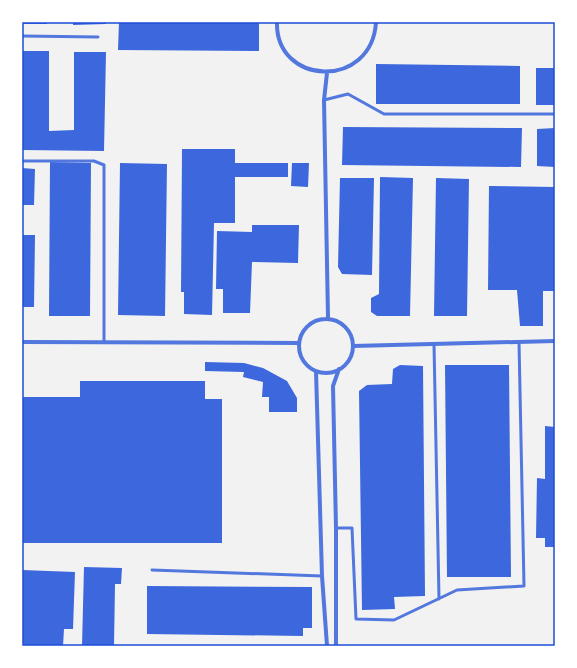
<svg xmlns="http://www.w3.org/2000/svg" width="577" height="668" font-family="Manrope,sans-serif">
<style>
.building{fill:#3d67dc}
.lines{fill:none;stroke-linecap:round;stroke-linejoin:round}
.service{stroke:#5277de;stroke-width:3}
.minor{stroke:#5277de;stroke-width:4}
.neatline{fill:none;stroke:#1d4ed8;stroke-width:1.5}
</style>
<rect width="100%" height="100%" fill="#f2f2f2"/>
<path class="building" d="M 22,22 L 47,22 L 47,24 L 22,24 Z
M 73,22 L 106,22 L 106,24 L 73,25 Z
M 119,22 L 259,22 L 259,51 L 118,50 Z
M 22,51 L 49,51 L 49,131 L 74,130 L 74,52 L 106,52 L 104,151 L 22,150 Z
M 376,64 L 520,66 L 520,104 L 376,104 Z
M 536,68 L 555,68 L 555,105 L 536,105 Z
M 343,127 L 522,128 L 521,167 L 342,165 Z
M 555,128 L 555,167 L 537,166 L 537,129 Z
M 182,149 L 235,149 L 235,163 L 288,163 L 288,177 L 235,177 L 235,223 L 214,223 L 212,315 L 184,314 L 184,292 L 181,292 Z
M 50,162 L 91,163 L 90,316 L 49,316 Z
M 120,163 L 167,164 L 165,316 L 118,315 Z
M 292,163 L 309,163 L 308,187 L 291,186 Z
M 22,168 L 35,169 L 34,205 L 22,205 Z
M 380,177 L 413,178 L 410,316 L 377,316 L 371,312 L 371,298 L 379,294 Z
M 340,178 L 374,178 L 372,275 L 342,274 L 338,267 Z
M 436,178 L 469,179 L 467,316 L 434,316 Z
M 489,186 L 555,187 L 555,291 L 543,291 L 543,326 L 520,326 L 517,290 L 488,290 Z
M 252,225 L 299,225 L 298,263 L 252,262 L 250,313 L 223,313 L 223,289 L 216,289 L 217,231 L 252,232 Z
M 22,235 L 35,235 L 34,307 L 22,307 Z
M 205,362 L 244,363 L 263,368 L 287,381 L 297,398 L 297,412 L 269,412 L 269,397 L 262,397 L 263,382 L 243,377 L 244,372 L 205,371 Z
M 400,365 L 423,366 L 425,596 L 394,597 L 395,609 L 362,610 L 359,391 L 367,385 L 392,384 L 393,369 Z
M 445,365 L 509,365 L 511,577 L 447,577 Z
M 80,381 L 205,381 L 205,399 L 222,399 L 222,543 L 22,543 L 23,397 L 80,397 Z
M 545,426 L 555,427 L 555,547 L 545,547 L 545,538 L 536,538 L 537,478 L 545,479 Z
M 84,567 L 122,568 L 121,584 L 115,584 L 114,646 L 82,646 Z
M 22,570 L 75,572 L 73,629 L 64,629 L 63,646 L 22,646 Z
M 147,586 L 312,587 L 312,628 L 303,628 L 303,636 L 147,634 Z"/>
<g class="lines">
<path class="service" d="M 22,36 L 98,37
M 324,100 L 348,94 L 384,114 L 555,114
M 22,161 L 94,161 L 104,165 L 104,342
M 434,344 L 439,599
M 336,528 L 352,528 L 356,619 L 394,620 L 457,590 L 524,586 L 519,342
M 152,570 L 322,576"/>
<path class="minor" d="M 277,22 C 275,86 372,90 376,22
M 327,73 L 324,100 L 328,318
M299 346a27 27 0 1 1 54 0a27 27 0 1 1-54 0Z
M 22,342 L 299,343
M 353,346 L 555,341
M 316,371 L 322,576 L 327,646
M 336,646 L 336,528 L 333,386 L 339,369"/>
</g>
<rect width="577" height="668" fill="none" stroke="#ffffff" stroke-width="46"/>
<rect x="23" y="23" width="531" height="622" class="neatline"/>
</svg>
